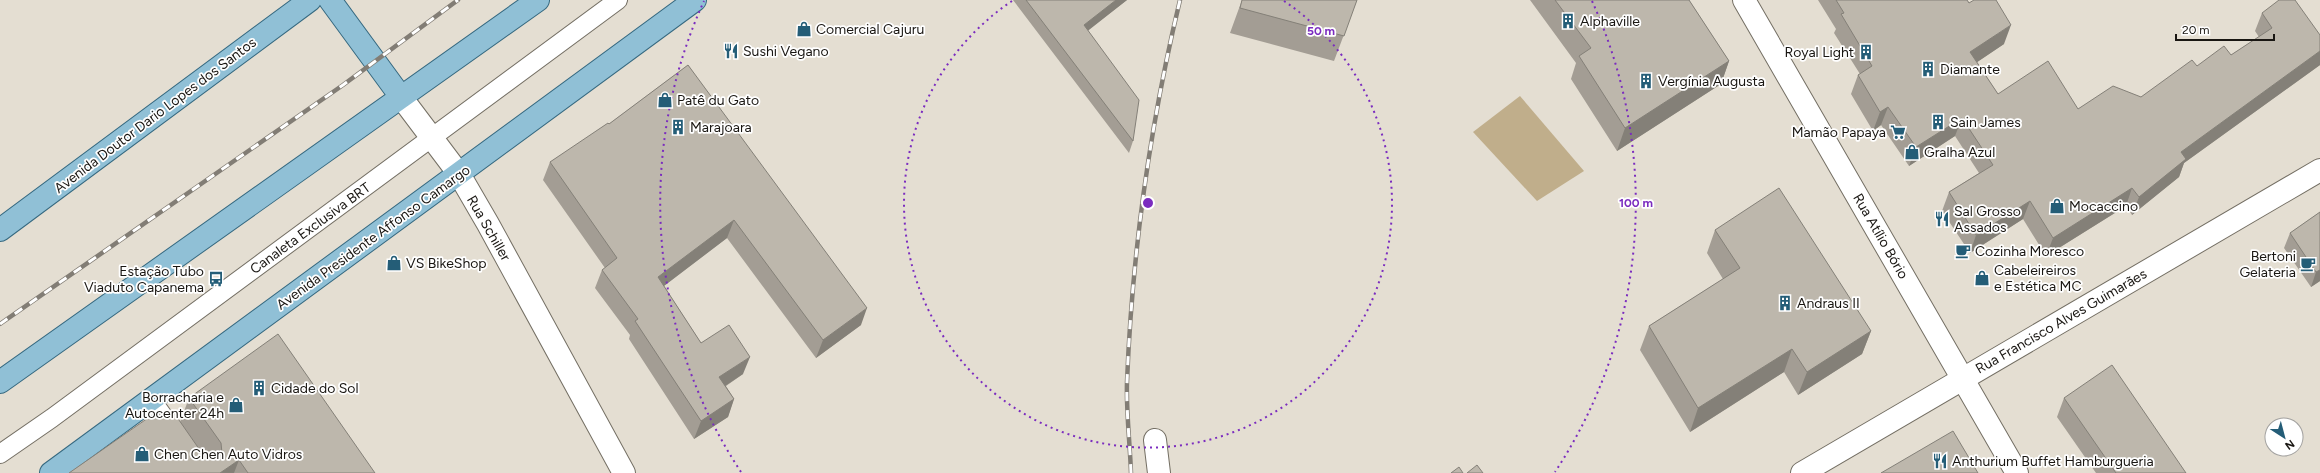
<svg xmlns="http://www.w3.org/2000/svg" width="2320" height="473" font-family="Figtree,sans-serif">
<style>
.green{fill:#c0ae8b}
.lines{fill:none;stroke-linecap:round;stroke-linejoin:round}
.service-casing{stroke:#746f64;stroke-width:20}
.minor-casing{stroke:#746f64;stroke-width:24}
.tertiary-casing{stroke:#746f64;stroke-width:24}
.primary-casing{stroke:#366980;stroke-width:24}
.service{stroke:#fff;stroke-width:18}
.minor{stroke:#fff;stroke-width:22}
.tertiary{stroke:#fff;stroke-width:22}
.primary{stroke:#90c0d6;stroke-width:22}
.rail-casing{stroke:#827d75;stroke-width:4.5}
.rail{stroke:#fff;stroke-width:3;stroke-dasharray:9;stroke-linecap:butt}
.wall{fill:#a39d94}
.shaded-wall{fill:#848078}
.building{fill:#bdb7ac;stroke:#848078}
.ring{fill:none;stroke:#7b2cbf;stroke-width:2;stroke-dasharray:2 4}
.labels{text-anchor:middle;stroke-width:3.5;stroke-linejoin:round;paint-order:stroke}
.poi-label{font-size:14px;fill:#191612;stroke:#fff;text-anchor:start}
.street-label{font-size:14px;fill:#191612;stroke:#fff}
.centre{fill:#7b2cbf;stroke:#fff;stroke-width:2}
.ring-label{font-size:12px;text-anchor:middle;font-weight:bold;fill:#7b2cbf;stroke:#fff;stroke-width:3.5;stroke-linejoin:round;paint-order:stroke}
</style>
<rect width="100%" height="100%" fill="#e4ded2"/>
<path class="green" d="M 1520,96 L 1584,171 L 1537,201 L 1473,132 Z"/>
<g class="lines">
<g class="service-casing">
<path id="service" d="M 151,399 L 204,473
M 0,454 L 52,418 L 618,0"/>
</g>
<g class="minor-casing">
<path id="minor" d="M 1744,0 L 2017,473
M 1155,440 L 1159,473"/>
</g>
<g class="tertiary-casing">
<path id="tertiary" d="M 401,97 L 459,174 L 488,224 L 624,473
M 1802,473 L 2320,170"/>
</g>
<g class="primary-casing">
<path id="primary" d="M 330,0 L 401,97
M 0,230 L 310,0
M 0,382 L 538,0
M 51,473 L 695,0"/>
</g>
<use href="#service" class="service"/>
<use href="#minor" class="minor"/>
<use href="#tertiary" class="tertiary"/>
<use href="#primary" class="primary"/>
<g class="rail-casing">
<path id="rail" d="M 0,324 L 343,85 L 458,0
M 1131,473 C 1130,443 1126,412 1127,382 C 1132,254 1150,125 1180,0"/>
</g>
<use href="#rail" class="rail"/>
</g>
<path class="wall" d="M 1013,0 L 1127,0 L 1088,30 L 1133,141 L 1129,153 Z
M 1242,0 L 1357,0 L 1334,61 L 1230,33 Z
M 1530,0 L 1689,0 L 1729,61 L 1721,84 L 1617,151 L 1571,79 L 1576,63 Z
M 1818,0 L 1967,0 L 2004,44 L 1977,62 L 1998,94 L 2078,109 L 2141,97 L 2197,66 L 2231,55 L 2259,37 L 2255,31 L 2262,13 L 2320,35 L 2320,65 L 2184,163 L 2179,177 L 2132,215 L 2126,206 L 2046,256 L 2023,219 L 1970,253 L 1942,211 L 1949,192 L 1979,173 L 1955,136 L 1909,166 L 1881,125 L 1873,131 L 1851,94 L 1858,75 L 1860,74 L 1834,33 L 1836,29 Z
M 688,65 L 861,325 L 816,358 L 727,238 L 664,286 L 701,343 L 743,374 L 726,386 L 734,399 L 728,417 L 694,439 L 629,339 L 630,335 L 595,288 L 602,270 L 605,268 L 543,180 L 550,162 L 609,124 Z
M 2320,212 L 2320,281 L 2311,287 L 2284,248 L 2290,233 Z
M 1715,230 L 1871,331 L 1862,354 L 1798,395 L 1784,372 L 1690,432 L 1640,350 L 1649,326 L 1723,279 L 1707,253 Z
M 189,398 L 375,473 L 69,473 L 162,417 L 180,422 Z
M 2064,398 L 2186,473 L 2096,473 L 2057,417 Z"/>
<path class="shaded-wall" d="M 1116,0 L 1127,0 L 1080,37 L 1084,25 Z
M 2011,25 L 2004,44 L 1964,71 L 1970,52 Z
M 2320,51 L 2320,65 L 2184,163 L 2179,177 L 2132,215 L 2139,197 L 2181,152 Z
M 1729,61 L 1721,84 L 1617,151 L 1625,128 Z
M 1888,107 L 1881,125 L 1873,131 L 1880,112 Z
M 1962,118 L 1955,136 L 1909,166 L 1916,147 Z
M 2132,188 L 2126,206 L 2046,256 L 2053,238 Z
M 2030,201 L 2023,219 L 1970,253 L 1976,235 Z
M 734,220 L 727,238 L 652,295 L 658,277 Z
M 2320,270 L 2320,281 L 2311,287 L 2316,272 Z
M 867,308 L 861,325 L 816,358 L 823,340 Z
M 1871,331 L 1862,354 L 1798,395 L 1807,372 Z
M 1792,349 L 1784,372 L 1690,432 L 1698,408 Z
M 750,357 L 743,374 L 713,394 L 719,377 Z
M 734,399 L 728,417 L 694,439 L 701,421 Z
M 239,460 L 234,473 L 220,473 Z"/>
<path class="building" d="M 1026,0 L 1116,0 L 1084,25 L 1139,100 L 1133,141 Z
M 1242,0 L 1357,0 L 1344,36 L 1240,8 Z
M 1555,0 L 1689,0 L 1729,61 L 1625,128 L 1579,56 L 1591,48 Z
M 1836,0 L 1967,0 L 1969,3 L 1974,0 L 1996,0 L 2011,25 L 1970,52 L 1998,94 L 2048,61 L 2078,109 L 2113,86 L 2141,97 L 2192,60 L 2197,66 L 2224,46 L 2231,55 L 2272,28 L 2262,13 L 2279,0 L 2295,0 L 2320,35 L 2320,51 L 2181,152 L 2186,159 L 2139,197 L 2132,188 L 2053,238 L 2030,201 L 1976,235 L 1949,192 L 1993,165 L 1962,118 L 1916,147 L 1888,107 L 1880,112 L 1858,75 L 1872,66 L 1841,14 L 1844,13 Z
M 688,65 L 867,308 L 823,340 L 734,220 L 658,277 L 701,343 L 729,325 L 750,357 L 719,377 L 734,399 L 701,421 L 635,321 L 638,319 L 602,270 L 617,258 L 550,162 L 608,123 L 609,124 Z
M 1779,188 L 1871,331 L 1807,372 L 1792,349 L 1698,408 L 1649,326 L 1740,268 L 1715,230 Z
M 2320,212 L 2320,270 L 2316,272 L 2290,233 Z
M 278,334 L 375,473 L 248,473 L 239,460 L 220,473 L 69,473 L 158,411 L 162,417 L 172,410 L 204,456 L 209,459 L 218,458 L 222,453 L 221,443 L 189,398 Z
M 2112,365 L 2186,473 L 2116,473 L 2064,398 Z
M 1953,431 L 1978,473 L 1881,473 Z
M 1477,465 L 1483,473 L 1467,473 Z
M 1459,467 L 1463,473 L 1451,473 Z"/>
<g class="ring">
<path d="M1284 1A244 244 0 1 1 1012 1"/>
<path d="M741 472A488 488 0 0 1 704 1M1592 1A488 488 0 0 1 1555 472"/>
</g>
<defs>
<g id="building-bare" transform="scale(1.2)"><path d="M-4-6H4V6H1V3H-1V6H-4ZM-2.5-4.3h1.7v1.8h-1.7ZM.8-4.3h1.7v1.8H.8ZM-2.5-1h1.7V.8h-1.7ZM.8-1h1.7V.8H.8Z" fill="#245d77" stroke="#fff" stroke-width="2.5" paint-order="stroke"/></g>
<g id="shop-bare" transform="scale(1.2)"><path d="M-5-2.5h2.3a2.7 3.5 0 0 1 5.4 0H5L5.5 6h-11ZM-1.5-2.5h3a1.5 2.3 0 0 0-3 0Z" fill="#245d77" stroke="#fff" stroke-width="2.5" paint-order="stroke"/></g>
<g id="restaurant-bare" transform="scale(1.2)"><path d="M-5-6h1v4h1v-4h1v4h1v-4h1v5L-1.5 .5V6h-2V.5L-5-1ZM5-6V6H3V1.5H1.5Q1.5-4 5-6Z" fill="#245d77" stroke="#fff" stroke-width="2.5" paint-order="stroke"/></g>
<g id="supermarket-bare" transform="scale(1.2)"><path d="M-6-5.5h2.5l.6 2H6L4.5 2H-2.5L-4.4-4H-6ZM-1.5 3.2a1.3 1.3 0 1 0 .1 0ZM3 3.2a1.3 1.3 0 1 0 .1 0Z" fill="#245d77" stroke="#fff" stroke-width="2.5" paint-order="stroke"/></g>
<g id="cafe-bare" transform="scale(1.2)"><path d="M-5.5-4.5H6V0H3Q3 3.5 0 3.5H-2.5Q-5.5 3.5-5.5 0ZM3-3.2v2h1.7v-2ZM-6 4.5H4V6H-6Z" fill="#245d77" stroke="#fff" stroke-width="2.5" paint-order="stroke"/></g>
<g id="bus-bare" transform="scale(1.2)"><path d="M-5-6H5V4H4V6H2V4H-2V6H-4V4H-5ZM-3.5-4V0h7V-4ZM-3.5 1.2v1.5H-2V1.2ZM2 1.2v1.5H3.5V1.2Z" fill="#245d77" stroke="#fff" stroke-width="2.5" paint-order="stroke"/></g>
</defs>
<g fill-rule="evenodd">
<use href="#building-bare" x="1568" y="21"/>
<use href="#shop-bare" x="804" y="29"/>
<use href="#restaurant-bare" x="731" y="51"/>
<use href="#building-bare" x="1866" y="52"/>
<use href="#building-bare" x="1928" y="69"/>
<use href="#building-bare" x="1646" y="81"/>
<use href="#shop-bare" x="665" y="100"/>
<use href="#building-bare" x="1938" y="122"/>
<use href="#building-bare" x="678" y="127"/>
<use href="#supermarket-bare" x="1898" y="132"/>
<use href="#shop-bare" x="1912" y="152"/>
<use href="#shop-bare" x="2057" y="206"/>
<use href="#restaurant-bare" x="1942" y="219"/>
<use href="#cafe-bare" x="1963" y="251"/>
<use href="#shop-bare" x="394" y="263"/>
<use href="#cafe-bare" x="2308" y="264"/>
<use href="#shop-bare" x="1982" y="278"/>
<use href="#bus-bare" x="216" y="279"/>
<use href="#building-bare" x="1785" y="303"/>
<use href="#building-bare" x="259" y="388"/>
<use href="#shop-bare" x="236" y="405"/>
<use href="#shop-bare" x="142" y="454"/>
<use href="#restaurant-bare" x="1940" y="461"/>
</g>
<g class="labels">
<g class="poi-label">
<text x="1580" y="26">Alphaville</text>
<text x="816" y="34">Comercial Cajuru</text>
<text x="743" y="56">Sushi Vegano</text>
<text x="1854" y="57" text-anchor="end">Royal Light</text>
<text x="1940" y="74">Diamante</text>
<text x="1658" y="86">Vergínia Augusta</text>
<text x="677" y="105">Patê du Gato</text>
<text x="1950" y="127">Sain James</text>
<text x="690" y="132">Marajoara</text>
<text x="1886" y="137" text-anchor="end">Mamão Papaya</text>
<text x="1924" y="157">Gralha Azul</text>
<text x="2069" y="211">Mocaccino</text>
<text x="1954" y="216">Sal Grosso<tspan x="1954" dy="16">Assados</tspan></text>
<text x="1975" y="256">Cozinha Moresco</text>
<text x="2296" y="261" text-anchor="end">Bertoni<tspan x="2296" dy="16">Gelateria</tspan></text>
<text x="406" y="268">VS BikeShop</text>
<text x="1994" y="275">Cabeleireiros<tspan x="1994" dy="16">e Estética MC</tspan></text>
<text x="204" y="276" text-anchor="end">Estação Tubo<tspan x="204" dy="16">Viaduto Capanema</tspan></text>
<text x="1797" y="308">Andraus II</text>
<text x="271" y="393">Cidade do Sol</text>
<text x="224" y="402" text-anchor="end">Borracharia e<tspan x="224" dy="16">Autocenter 24h</tspan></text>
<text x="154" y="459">Chen Chen Auto Vidros</text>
<text x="1952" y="466">Anthurium Buffet Hamburgueria</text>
</g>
<g class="street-label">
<text transform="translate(155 115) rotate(-37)" y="5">Avenida Doutor Dario Lopes dos Santos</text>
<text transform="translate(310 228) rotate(-36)" y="5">Canaleta Exclusiva BRT</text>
<text transform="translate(489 228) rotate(60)" y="5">Rua Schiller</text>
<text transform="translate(1881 236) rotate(60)" y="5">Rua Atílio Bório</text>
<text transform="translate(373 237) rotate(-36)" y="5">Avenida Presidente Affonso Camargo</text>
<text transform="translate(2061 321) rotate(-30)" y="5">Rua Francisco Alves Guimarães</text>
</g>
</g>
<circle cx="1148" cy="203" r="6" class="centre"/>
<g class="ring-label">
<text x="1321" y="35">50 m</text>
<text x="1636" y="207">100 m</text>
</g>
<g transform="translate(2284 437) rotate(144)"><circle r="19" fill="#ffffff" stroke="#a3a2a0"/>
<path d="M0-3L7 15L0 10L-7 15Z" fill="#245d77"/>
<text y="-6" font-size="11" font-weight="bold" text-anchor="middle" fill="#191612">N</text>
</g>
<path d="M2176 34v6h98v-6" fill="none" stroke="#191612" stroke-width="2"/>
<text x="2182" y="34" font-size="12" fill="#191612" stroke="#ffffff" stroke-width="3" paint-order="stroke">20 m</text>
</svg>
